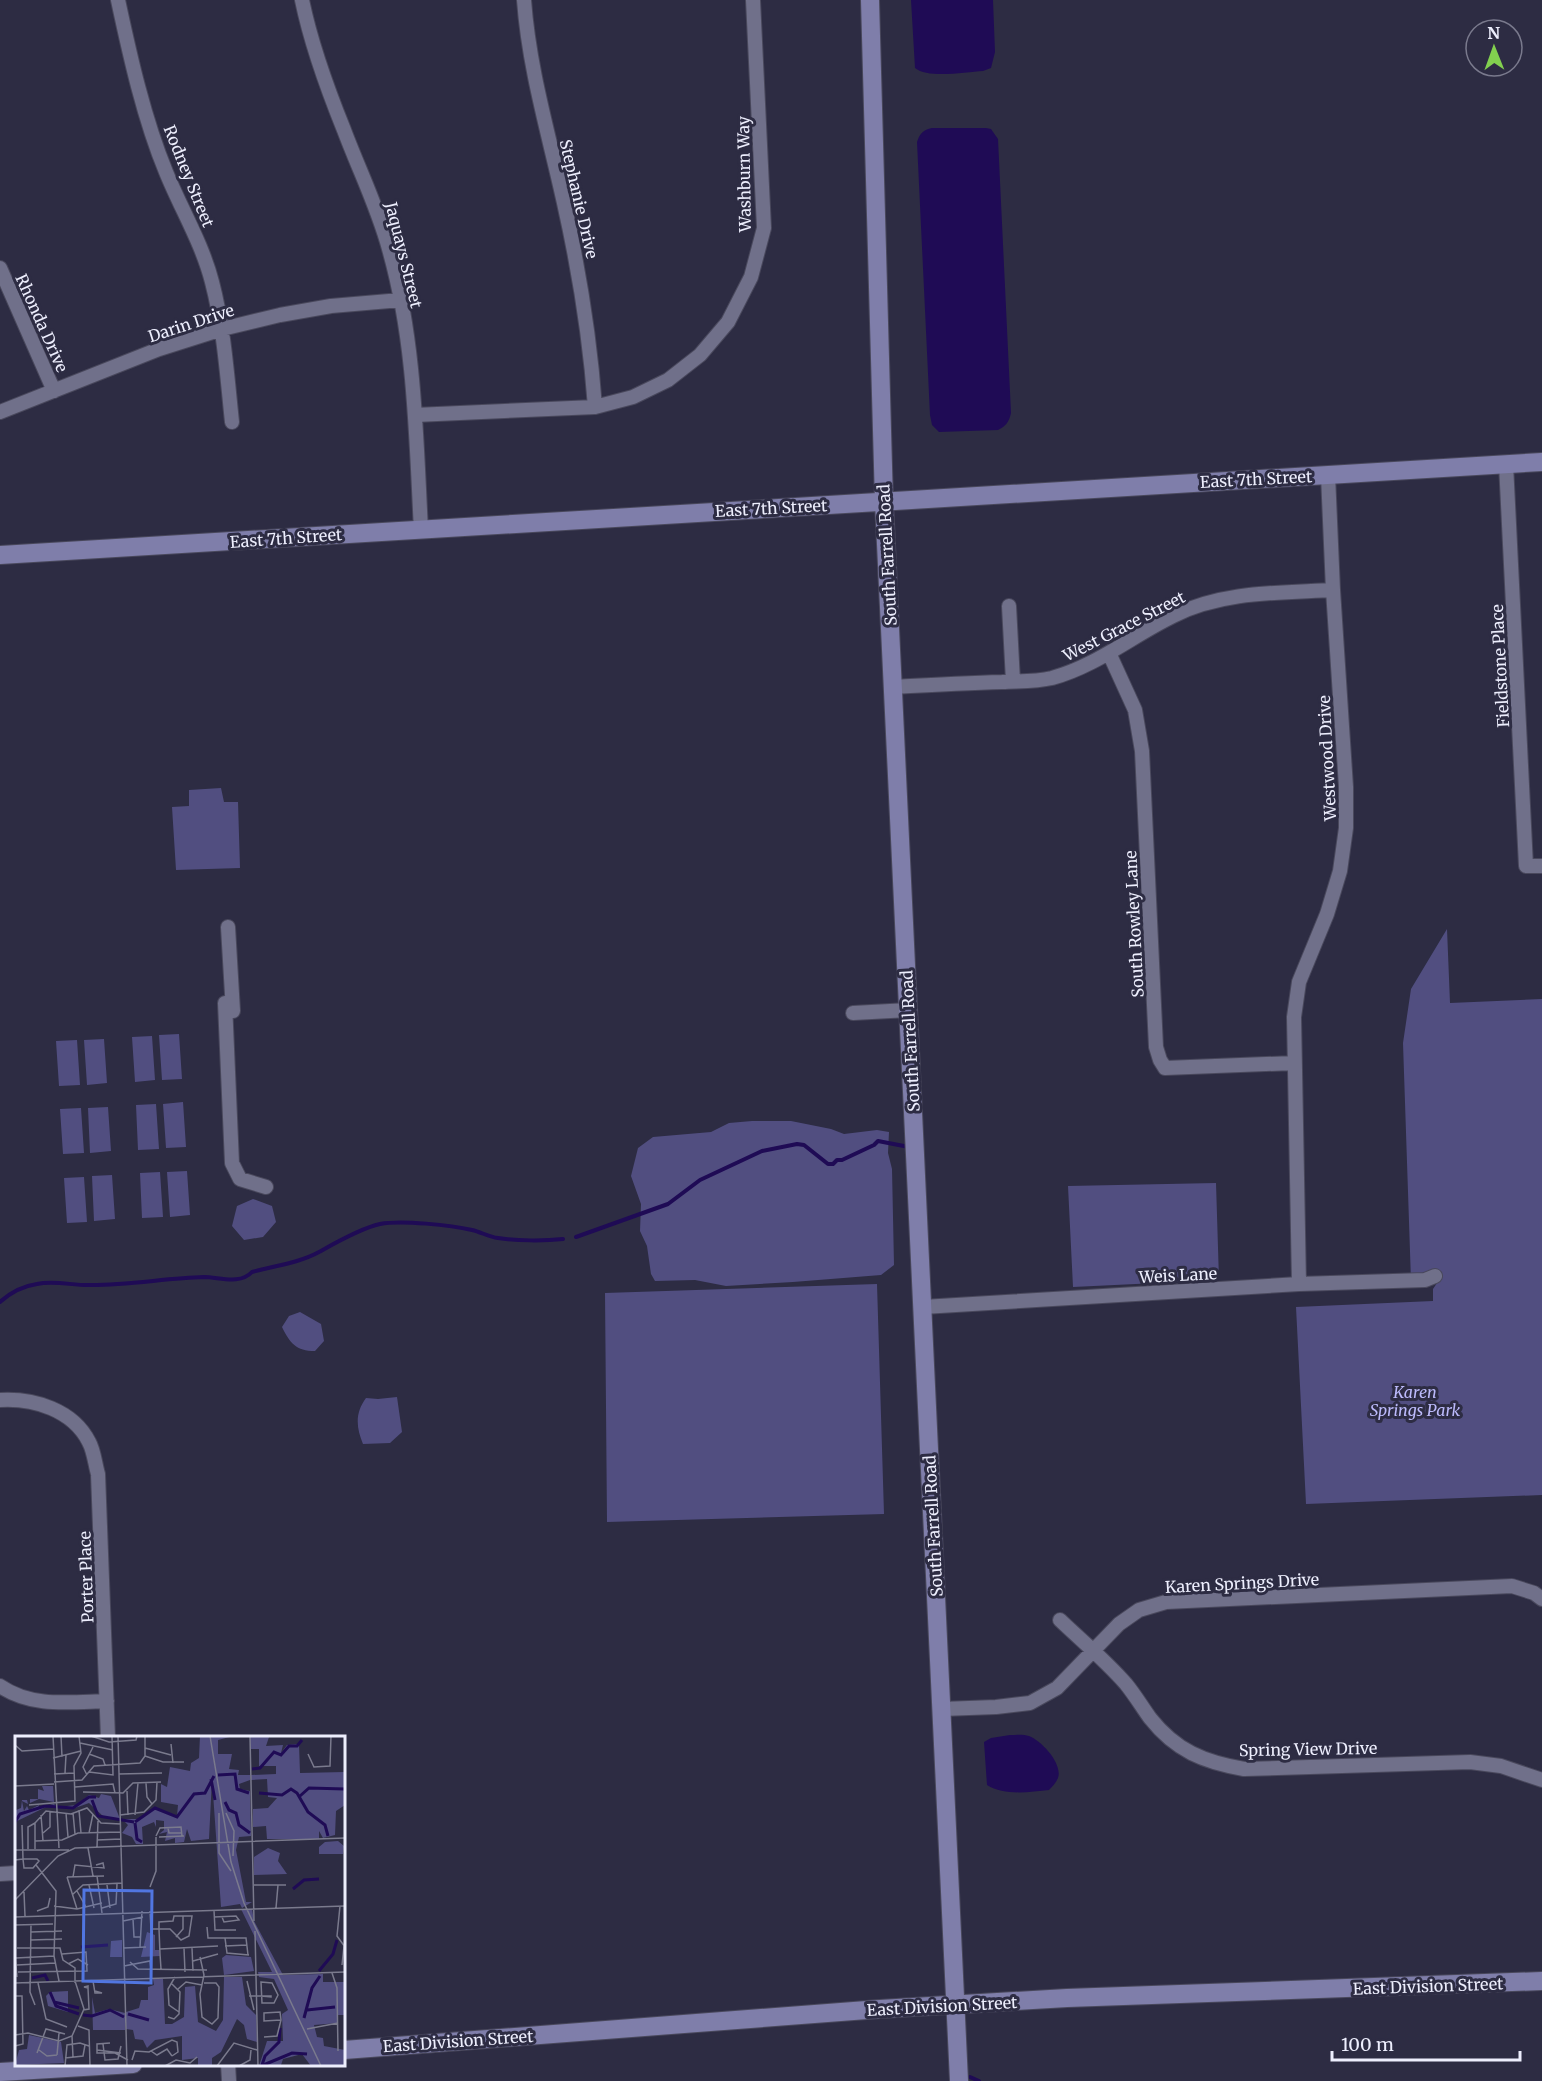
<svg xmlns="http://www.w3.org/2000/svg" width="1542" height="2081" font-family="Merriweather,serif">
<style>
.green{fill:#514e80}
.water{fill:#1f0b55}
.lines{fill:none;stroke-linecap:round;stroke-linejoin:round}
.stream{stroke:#1f0b55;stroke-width:4}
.street-casing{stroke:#49485c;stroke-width:16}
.secondary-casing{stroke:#49485c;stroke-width:20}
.street{stroke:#70708a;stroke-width:14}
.secondary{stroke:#7f7eaa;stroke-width:18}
.labels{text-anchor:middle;stroke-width:6;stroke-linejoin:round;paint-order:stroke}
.street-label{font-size:16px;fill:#edeefd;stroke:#2d2c43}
.park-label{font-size:16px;font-style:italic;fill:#bcbafb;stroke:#2d2c43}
.inset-river{fill:none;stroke:#1f0b55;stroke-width:3}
.inset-road{fill:none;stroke:#7a7a8d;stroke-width:1.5}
.view{fill:#5176e1;fill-opacity:0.15;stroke:#5176e1;stroke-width:3}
.inset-edge{fill:none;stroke:#edeefd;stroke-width:3}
</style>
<rect width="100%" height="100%" fill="#2d2c43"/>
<path class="green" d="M 221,788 L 224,802 L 238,802 L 240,868 L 176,870 L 172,807 L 189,806 L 189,790 Z
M 1447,929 L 1450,1003 L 1542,999 L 1542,1495 L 1306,1504 L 1296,1307 L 1433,1301 L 1433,1289 L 1439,1280 L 1411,1281 L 1403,1043 L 1411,989 Z
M 179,1034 L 182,1079 L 162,1080 L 159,1035 Z
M 152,1036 L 155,1080 L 135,1082 L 132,1037 Z
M 104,1039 L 107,1083 L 87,1085 L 84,1040 Z
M 77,1040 L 80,1085 L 59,1086 L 56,1041 Z
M 183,1102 L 186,1147 L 166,1148 L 163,1104 Z
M 156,1104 L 159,1149 L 138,1150 L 136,1105 Z
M 108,1107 L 111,1151 L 90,1153 L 88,1108 Z
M 81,1108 L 84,1153 L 63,1154 L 60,1109 Z
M 752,1121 L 791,1121 L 831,1129 L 844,1134 L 877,1130 L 889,1132 L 888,1153 L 892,1169 L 894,1265 L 881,1275 L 793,1282 L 726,1286 L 695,1280 L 655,1281 L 651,1274 L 647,1246 L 640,1231 L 641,1204 L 631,1176 L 638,1148 L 653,1137 L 711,1132 L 729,1123 Z
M 187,1171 L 190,1215 L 170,1217 L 167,1172 Z
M 160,1172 L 163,1217 L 142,1218 L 140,1173 Z
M 112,1175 L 115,1219 L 94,1221 L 92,1176 Z
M 84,1177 L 87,1222 L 67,1223 L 64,1178 Z
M 1216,1183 L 1219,1280 L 1073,1287 L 1068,1186 Z
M 253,1199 L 272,1206 L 276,1222 L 263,1237 L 244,1240 L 232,1226 L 237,1206 Z
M 877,1284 L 884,1514 L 607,1522 L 605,1293 Z
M 300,1312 L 321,1324 L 324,1341 L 315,1351 C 296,1351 290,1343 282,1327 L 289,1316 Z
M 397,1397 L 402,1432 L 390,1443 L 363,1444 C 356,1427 355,1413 366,1398 L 378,1399 Z"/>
<path class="water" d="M 911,0 L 993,0 L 995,52 L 991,68 L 983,71 C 966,72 928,79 915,68 Z
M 932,128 L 986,128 L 991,129 L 998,139 L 1011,413 C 1009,422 1006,426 998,430 L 939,432 L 932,425 L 930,415 L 917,142 C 920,133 923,130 932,128 Z
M 1010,1735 C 1016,1735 1023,1734 1029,1736 C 1042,1741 1063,1764 1058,1778 C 1056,1783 1052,1787 1049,1790 C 1030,1792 1004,1796 987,1785 L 984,1742 L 991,1738 Z"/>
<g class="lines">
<path class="stream" d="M 576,1237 L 668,1204 L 700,1180 L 762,1151 L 797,1144 L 804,1145 L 828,1164 L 833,1164 L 837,1160 L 842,1160 L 874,1145 L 878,1141 L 909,1147
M 0,1302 C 10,1293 23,1286 37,1284 C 55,1280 74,1286 92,1285 C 130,1285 167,1278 204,1277 C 219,1277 240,1285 252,1272 C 274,1266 299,1263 319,1252 C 335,1243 361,1228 380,1224 C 401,1220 451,1225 472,1230 C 481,1232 489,1237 498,1238 C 516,1241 545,1241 563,1239
M 970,2077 L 979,2081"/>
<g class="street-casing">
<path id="street" d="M 118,0 C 130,56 144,119 166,172 C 181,209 202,243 212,282 C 224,328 227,375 232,422
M 302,0 C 311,44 327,88 344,130 C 359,170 378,208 389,249 C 415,340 416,436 421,530
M 524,0 C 529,69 549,135 564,203 C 579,270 590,338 595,407
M 0,268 L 54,391
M 0,412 L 159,349 L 222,329 L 280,315 L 331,306 L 401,300
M 415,415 L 595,407 L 633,397 L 668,380 L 700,355 L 728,322 L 751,277 L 764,228 L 753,0
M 1506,464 L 1526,866 L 1542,866
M 1009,606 L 1013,681
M 1109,653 L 1135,710 L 1142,751 L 1156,1047 L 1160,1060 L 1165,1068 L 1294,1063
M 893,687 C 929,685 966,683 1002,682 C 1019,681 1035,682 1052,678 C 1096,666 1132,636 1173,616 C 1222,591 1280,593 1333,590
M 228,927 L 233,1011
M 225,1003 L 232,1163 L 240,1179 L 266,1187
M 853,1013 L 909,1010
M 1299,1284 L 1294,1017 L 1299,982 L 1327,914 L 1340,871 L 1346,828 L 1346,787 L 1333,590 L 1328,475
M 923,1307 L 1299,1284 L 1425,1280 L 1435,1276
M 0,1400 C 34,1398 73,1410 89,1442 C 94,1451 95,1464 98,1474 L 108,1738
M 1060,1620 C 1082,1641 1106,1661 1126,1684 C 1135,1695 1142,1707 1150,1718 C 1176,1751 1204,1762 1244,1769 L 1470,1762 L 1501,1766 L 1542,1780
M 0,1686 C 32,1708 70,1702 107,1701
M 942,1709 L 996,1707 L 1030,1703 L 1057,1688 L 1119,1624 L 1139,1610 L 1166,1602 L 1512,1586 L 1534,1593 L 1542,1599
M 0,1874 L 16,1873
M 228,2064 L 229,2081"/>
</g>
<g class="secondary-casing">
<path id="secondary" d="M 870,0 L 884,502 L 959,2081
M 0,555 L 1542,462
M 344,2050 L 880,2009 L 1067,1998 L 1542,1981
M 0,2072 L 133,2064"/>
</g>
<use href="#street" class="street"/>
<use href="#secondary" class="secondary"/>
</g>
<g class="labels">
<g class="street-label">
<text transform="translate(744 174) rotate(-91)" y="6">Washburn Way</text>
<text transform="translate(189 176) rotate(68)" y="6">Rodney Street</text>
<text transform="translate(579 199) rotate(77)" y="6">Stephanie Drive</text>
<text transform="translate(404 255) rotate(76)" y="6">Jaquays Street</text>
<text transform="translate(42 323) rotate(66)" y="6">Rhonda Drive</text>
<text transform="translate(191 323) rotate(-18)" y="6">Darin Drive</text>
<text transform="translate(1256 479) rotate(-3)" y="6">East 7th Street</text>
<text transform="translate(771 508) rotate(-3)" y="6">East 7th Street</text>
<text transform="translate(286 538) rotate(-4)" y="6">East 7th Street</text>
<text transform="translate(887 555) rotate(-93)" y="6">South Farrell Road</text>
<text transform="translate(1124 626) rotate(-27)" y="6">West Grace Street</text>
<text transform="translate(1500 666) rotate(-93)" y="6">Fieldstone Place</text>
<text transform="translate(1327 758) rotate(-93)" y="6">Westwood Drive</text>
<text transform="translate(1134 924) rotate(-93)" y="6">South Rowley Lane</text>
<text transform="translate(910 1041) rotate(-93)" y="6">South Farrell Road</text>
<text transform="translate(1178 1275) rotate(-3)" y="6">Weis Lane</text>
<text transform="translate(933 1526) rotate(-93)" y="6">South Farrell Road</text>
<text transform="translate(86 1577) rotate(-92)" y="6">Porter Place</text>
<text transform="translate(1242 1583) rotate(-3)" y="6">Karen Springs Drive</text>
<text transform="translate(1308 1749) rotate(-1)" y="6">Spring View Drive</text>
<text transform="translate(1428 1986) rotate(-2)" y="6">East Division Street</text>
<text transform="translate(942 2006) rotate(-3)" y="6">East Division Street</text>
<text transform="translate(458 2041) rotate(-4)" y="6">East Division Street</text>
</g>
<g class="park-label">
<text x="1415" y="1398">Karen<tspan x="1415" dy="18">Springs Park</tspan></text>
</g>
</g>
<g transform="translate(15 1736)">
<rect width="330" height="330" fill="#2d2c43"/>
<path d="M 185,0 L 218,0 L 203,4 L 203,18 L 217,18 L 214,33 L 224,34 L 223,39 L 235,39 L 235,44 L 224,48 L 225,53 L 235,55 L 236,100 L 224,101 L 221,114 L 231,166 L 237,166 L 227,172 L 225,168 L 206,171 L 197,43 L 194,103 L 176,105 L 172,93 L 169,106 L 160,107 L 160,102 L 150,105 L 152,96 L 144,98 L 149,94 L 149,85 L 141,84 L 141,91 L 139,86 L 127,91 L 128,108 L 121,108 L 117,101 L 107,97 L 113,89 L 107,83 L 123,83 L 139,72 L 162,80 L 163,69 L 146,66 L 146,48 L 152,51 L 155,31 L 175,35 L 176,27 L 184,22 ZM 235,0 L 254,1 L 251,10 L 268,9 L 266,17 L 272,9 L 284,8 L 285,37 L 330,36 L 330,69 L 321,75 L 320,99 L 308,102 L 304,95 L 304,103 L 252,103 L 251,90 L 238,91 L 238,73 L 253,72 L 262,62 L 253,61 L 252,43 L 236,44 L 236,39 L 261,38 L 261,30 L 244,30 L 244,13 L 235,13 ZM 27,50 L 38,50 L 39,66 L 24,63 L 15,67 L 15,63 L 23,63 L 23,53 L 29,55 ZM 86,58 L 96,60 L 105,83 L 89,81 L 74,67 L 57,73 L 43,71 L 62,69 L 74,59 L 84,62 ZM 7,64 L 12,64 L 13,68 L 7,65 L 9,75 L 12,70 L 14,74 L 24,69 L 23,72 L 39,68 L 42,71 L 31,71 L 0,86 L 1,74 L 6,72 ZM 323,105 L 329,110 L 328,118 L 304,118 L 304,111 L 310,106 ZM 253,112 L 265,117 L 263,125 L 272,138 L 239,139 L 239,121 ZM 226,173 L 237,173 L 239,185 L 268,239 L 308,238 L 308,246 L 330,246 L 330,279 L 323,279 L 323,287 L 299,289 L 302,301 L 308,302 L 309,310 L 330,314 L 330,330 L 296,330 L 287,318 L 268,323 L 266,329 L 244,330 L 252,305 L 268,305 L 267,278 L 273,274 L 259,243 L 244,241 L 243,236 L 257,236 ZM 132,196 L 140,199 L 140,214 L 144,214 L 145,220 L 126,221 ZM 107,204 L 107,221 L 95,221 L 96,205 ZM 211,219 L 236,221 L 239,235 L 209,239 L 207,222 ZM 209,241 L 227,241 L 231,269 L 241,279 L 242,306 L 232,303 L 229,289 L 222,283 L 206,316 L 197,322 L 197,330 L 183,330 L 183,322 L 167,324 L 167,300 L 140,304 L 132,312 L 128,304 L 120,303 L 118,294 L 111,293 L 111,276 L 124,272 L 126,264 L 133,264 L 133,251 L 139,249 L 138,243 L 148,243 L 150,288 L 157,288 L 169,281 L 170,251 L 180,250 L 183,286 L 201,295 L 208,284 ZM 53,255 L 53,276 L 33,270 L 31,260 L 35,256 ZM 77,261 L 80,277 L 94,273 L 110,277 L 110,294 L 78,294 ZM 14,299 L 46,306 L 49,327 L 0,329 L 4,314 L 12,313 Z" fill="#514e80"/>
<path class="inset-river" d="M 237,33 L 245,32 L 259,16 L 266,19 L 274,10 L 282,10 L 287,4M 203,39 L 220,38 L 222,53 L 234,57M 196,43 L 200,64M 244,57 L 267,59 L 276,53 L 282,57 L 293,76 L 310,89 L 313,100M 285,60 L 294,52 L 330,53M 77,64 L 83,80 L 119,86M 210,66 L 214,74 L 221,77 L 224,89 L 235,97M 0,86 L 5,78 L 30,70 L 58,72 L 74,61 L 81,61M 120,86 L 140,72 L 162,81 L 179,58 L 190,57 L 199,40M 120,87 L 122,103 L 127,106M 278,153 L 289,144 L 304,143M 66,211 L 93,209M 304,235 L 318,218 L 322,204M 17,242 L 30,239 L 33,245M 35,256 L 41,270 L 64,278M 39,266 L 64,272M 292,274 L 320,271M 113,278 L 134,284M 68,279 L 77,280 L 95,274 L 109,281M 289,282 L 297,252 L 305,240M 247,329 L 250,320 L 264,306 L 265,292M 246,330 L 277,317 L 292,318"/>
<path class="inset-road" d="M 38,0 L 44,112M 46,0 L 47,21M 76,0 L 94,6 L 121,4 L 122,0M 103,0 L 112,330M 195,0 L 216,126 L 229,167 L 306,330M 235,0 L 239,185M 65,7 L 98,14M 156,8 L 158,27M 0,9 L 7,15 L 38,13M 130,12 L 156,19M 74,18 L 88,23 L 90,29M 293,18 L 299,31 L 315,30 L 316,0M 130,20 L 148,26 L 169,26M 38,22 L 66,15M 74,36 L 98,39 L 97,0M 50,37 L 51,19M 39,38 L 59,37M 104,38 L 147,37M 72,39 L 68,31 L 78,11M 39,46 L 67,44 L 79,30 L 125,27 L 130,20 L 130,0M 131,47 L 132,61 L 137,68M 0,50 L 39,48M 60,51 L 98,48 L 100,57M 112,55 L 113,79M 68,56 L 108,57 L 118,47 L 146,46M 14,69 L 60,65 L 59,30 L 66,17 L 64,0M 64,74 L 66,97M 51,77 L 53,101M 58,77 L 60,98M 204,77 L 204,117 L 216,135M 211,77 L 219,95 L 218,120M 26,79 L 28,105M 105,79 L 129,76 L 141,64 L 142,46M 120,79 L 123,47M 153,92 L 154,97 L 167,97M 28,97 L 35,91 L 35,75M 74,97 L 78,78M 141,100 L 145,92 L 166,91 L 167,100M 144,101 L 169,100M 82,104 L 106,103M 20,105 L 47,104 L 63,97 L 106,96M 82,111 L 83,85M 73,112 L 78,140M 13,113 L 13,91 L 20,87M 20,113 L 20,87 L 31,75 L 56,78 L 72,72 L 86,87 L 106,88M 0,114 L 54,114M 0,124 L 8,123 L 22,123 L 24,125 L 18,132 L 9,132 L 8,123 L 7,89M 21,129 L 41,155 L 39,220 L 44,245M 82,140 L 87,177M 52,141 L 89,140M 52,141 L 62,173M 58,141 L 60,129 L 89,132 L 88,127 L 81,129M 74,149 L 79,172M 92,149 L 95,172M 239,149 L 271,149M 135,151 L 141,135 L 141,101M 62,155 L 71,171M 9,156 L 10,180M 57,159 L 68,149 L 107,147M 0,164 L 43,120 L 60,112 L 330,102M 39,170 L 62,173 L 87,167M 325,170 L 322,200 L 330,211M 87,172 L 101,168 L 102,148M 261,172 L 263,149M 199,174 L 200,194 L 221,194M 22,175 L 33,171 L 35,162M 135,175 L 136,193 L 155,193 L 166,204 L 174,200 L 177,180 L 159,180 L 158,185 L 144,186 L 144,193 L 145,218 L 146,233M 0,181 L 330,170M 199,181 L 221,180 L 224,184 L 209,186 L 207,181M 118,183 L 119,201 L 125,201M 108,185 L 128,181M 16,188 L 15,256 L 20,269M 0,189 L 38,188M 192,191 L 193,202 L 231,202 L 233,219M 240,195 L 243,330M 16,196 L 47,195M 161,201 L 168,193 L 168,180M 210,202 L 212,217 L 234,219M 16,204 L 47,203M 210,210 L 232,209M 125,211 L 127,175M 2,212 L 45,212 L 48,224 L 60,232 L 60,247M 109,212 L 131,211M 169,212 L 170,236M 177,212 L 178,235M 145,213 L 203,210M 0,219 L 2,241M 185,221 L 189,239 L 185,258 L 187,281 L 197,288 L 203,282 L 204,251 L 201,247 L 189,247M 1,222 L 39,220M 178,225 L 203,218M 115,226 L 123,233 L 192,234M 53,228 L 63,223 L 73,229M 2,229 L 40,227M 327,229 L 329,210M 109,230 L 135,225 L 136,233M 3,236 L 72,235 L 71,216 L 47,218M 317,237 L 322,252 L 323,315M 160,241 L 153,253 L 154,269 L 164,276M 78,245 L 80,257 L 87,257 L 80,255M 232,245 L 239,274M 246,246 L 257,247 L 263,259 L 259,267 L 247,267 ZM 0,247 L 330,236M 23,247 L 31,283 L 52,291M 163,253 L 171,246 L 187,249M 0,260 L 7,260 L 8,308 L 0,310M 234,260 L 256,260 L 256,261 L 246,260M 68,274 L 74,273 L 73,252 L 69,251 L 73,250 L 73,252M 153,281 L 159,283 L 164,278 L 165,256 L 157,248M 63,290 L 74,294 L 75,330M 292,293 L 323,287M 0,299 L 13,297 L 44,305 L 57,300 L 69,273 L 60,245M 57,300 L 58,321M 249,301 L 262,300 L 266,284 L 265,276 L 249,277 L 249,285 L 266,284M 95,307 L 82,308 L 82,317 L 100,317 L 113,324M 88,308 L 90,324 L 103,323 L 106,310M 24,314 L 32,320 L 42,319M 82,314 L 106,317M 136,315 L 142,319 L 152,313 L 157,320M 22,317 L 31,293 L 50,298M 42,319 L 44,297M 50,322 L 68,320 L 70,309M 117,324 L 120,315 L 134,316 L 157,304 L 162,306 L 163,316 L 157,320M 50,330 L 52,309 L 65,307 L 74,310M 150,330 L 161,324 L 175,327 L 182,321M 202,330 L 219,307 L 242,314M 224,330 L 235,324 L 236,314"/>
<path class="view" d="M 69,154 L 137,155 L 136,247 L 68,245 Z"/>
<rect width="330" height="330" class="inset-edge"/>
</g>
<g transform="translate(1494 48) rotate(359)"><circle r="28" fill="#2d2c43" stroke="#7a7a8d" stroke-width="1.5"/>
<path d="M0-4.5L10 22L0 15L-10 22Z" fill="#82d04f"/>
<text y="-9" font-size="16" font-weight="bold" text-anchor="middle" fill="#edeefd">N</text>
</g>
<path d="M1332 2051v9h188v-9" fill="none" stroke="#edeefd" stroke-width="3"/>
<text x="1341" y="2051" font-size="18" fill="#edeefd" stroke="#2d2c43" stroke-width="4.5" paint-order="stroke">100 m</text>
</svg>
